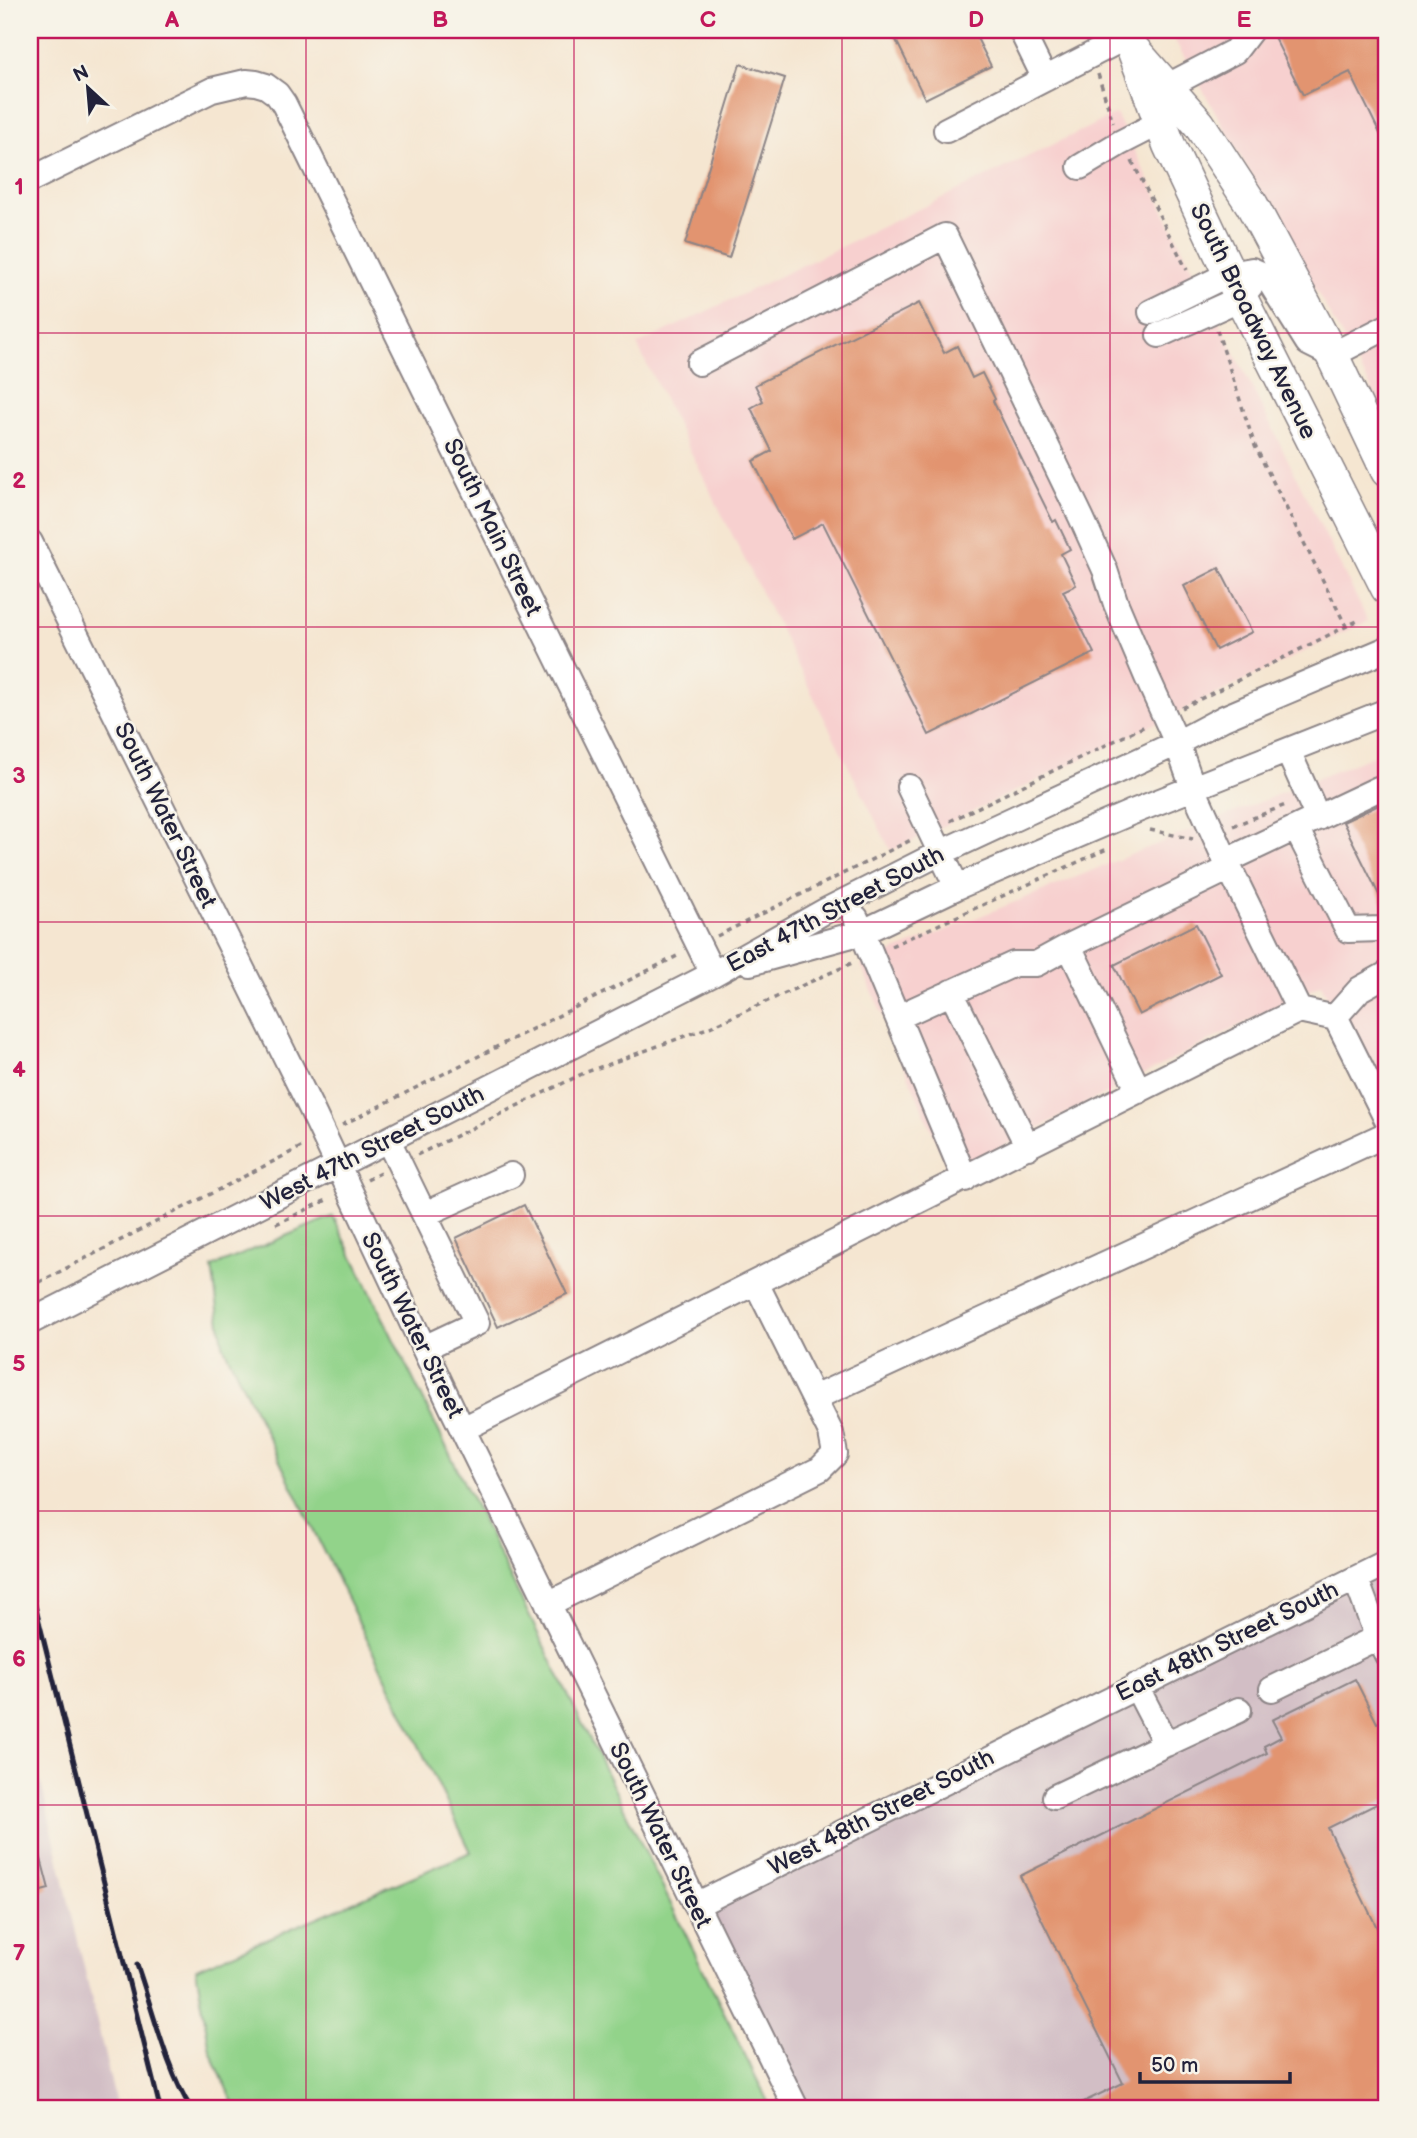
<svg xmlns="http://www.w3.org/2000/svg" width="1417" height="2138" font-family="'Balsamiq Sans',sans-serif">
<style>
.built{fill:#f7d0cf}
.industrial{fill:#d2bec5}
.green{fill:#92d38a;stroke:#5a7a62;stroke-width:2}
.building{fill:#e29470}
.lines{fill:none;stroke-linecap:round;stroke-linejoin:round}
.minor-casing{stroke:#8c8486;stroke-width:28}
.major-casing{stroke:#8c8486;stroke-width:35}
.path{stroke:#8c8486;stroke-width:3.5;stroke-dasharray:5 5;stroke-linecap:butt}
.minor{stroke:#fff;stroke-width:24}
.major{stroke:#fff;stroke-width:32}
.rail{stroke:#22223b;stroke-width:5}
.grid{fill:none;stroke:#c2185b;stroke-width:2;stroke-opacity:0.55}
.labels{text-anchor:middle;stroke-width:5;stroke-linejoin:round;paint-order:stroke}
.street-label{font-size:24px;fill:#22223b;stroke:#f7f3e8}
.neatline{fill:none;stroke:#c2185b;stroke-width:2.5}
.grid-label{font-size:23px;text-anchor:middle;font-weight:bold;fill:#c2185b}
</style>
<rect width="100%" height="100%" fill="#f7f3e8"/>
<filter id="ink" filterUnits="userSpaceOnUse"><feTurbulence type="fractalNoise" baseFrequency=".0143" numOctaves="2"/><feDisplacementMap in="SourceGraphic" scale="14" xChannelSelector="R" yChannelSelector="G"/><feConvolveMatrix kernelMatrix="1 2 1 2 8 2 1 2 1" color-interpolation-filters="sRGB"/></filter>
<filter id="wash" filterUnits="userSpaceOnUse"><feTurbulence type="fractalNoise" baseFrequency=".00686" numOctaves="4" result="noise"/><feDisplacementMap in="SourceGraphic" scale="28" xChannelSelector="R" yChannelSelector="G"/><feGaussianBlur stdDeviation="1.57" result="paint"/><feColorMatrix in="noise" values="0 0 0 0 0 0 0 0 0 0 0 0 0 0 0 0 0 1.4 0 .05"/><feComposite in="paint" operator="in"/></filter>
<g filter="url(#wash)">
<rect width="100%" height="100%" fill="#f5e6d1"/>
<path class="built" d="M 1169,30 L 1387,30 L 1387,416 Z
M 1116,114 L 1368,621 L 891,851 L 637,345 Z
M 1387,750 L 1387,1118 L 1321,984 L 950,1173 L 861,965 Z"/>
<path class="industrial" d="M 1377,1569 L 1387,1589 L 1387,2108 L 796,2108 L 696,1905 Z
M 30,1736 L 117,2108 L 30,2108 Z"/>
<path class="green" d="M 333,1216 L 771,2108 L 235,2108 L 210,2050 L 196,1969 L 471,1852 L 223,1345 L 212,1267 Z"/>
<g id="blocks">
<path class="building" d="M 906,30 L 973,30 L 991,66 L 925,99 L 894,36 Z
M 1288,30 L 1387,30 L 1387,148 L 1350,72 L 1303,95 L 1274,37 Z
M 740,64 L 785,78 L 729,258 L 685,244 Z
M 919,303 L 944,353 L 957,346 L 972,378 L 982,373 L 995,399 L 993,401 L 1053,522 L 1056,520 L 1070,549 L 1061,554 L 1076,585 L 1063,591 L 1094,653 L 929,735 L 823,523 L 792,539 L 753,461 L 772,451 L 751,408 L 763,401 L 755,385 Z
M 1219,568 L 1252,632 L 1216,650 L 1184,586 Z
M 1379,805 L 1387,821 L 1387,911 L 1343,822 Z
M 1196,924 L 1221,974 L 1139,1015 L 1114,965 Z
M 524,1205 L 567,1294 L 498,1327 L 456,1238 Z
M 1355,1679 L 1377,1723 L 1387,1719 L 1387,1799 L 1328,1828 L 1387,1948 L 1387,2108 L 1071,2108 L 1123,2083 L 1020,1876 L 1267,1753 L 1264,1746 L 1281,1737 L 1272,1720 Z
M 35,1836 L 49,1889 L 30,1894 L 30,1837 Z"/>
</g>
</g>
<g filter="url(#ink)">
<use href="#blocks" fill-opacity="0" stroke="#8c8486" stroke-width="2"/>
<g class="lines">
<g class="minor-casing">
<path id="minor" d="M 1021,30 L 1045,79
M 1166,87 L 1235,51 L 1251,30
M 946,130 L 1126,37
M 1080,167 L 1120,143 L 1161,122
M 30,180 L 212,90 L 246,82 L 256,83 L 266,86 L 277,94 L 284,104 L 713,974
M 1151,312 L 1229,274 L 1252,270 L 1266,276 L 1308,343 L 1332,355 L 1387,327
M 1159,335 L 1241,298 L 1252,284
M 699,363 L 945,236 L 1081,517 L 1105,570 L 1116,604 L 1147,677 L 1177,743 L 1193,788 L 1226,861 L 1299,1010
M 30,542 L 311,1108 L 453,1410 L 796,2108
M 1288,751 L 1318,818
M 909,787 L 957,887
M 1296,828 L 1348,930 L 1381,929 L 1387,926
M 1226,861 L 1378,789 L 1387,790
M 856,918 L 965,1179
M 750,963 L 863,932 L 957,887 L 1130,813 L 1387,711
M 951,992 L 1028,1147
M 898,1017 L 1014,964 L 1036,964 L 1069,946
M 1335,1017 L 1360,989 L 1387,974
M 1139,1091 L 1069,946 L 1230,868
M 388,1140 L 477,1323 L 424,1348
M 425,1214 L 511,1175
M 30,1322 L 713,974 L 825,911 L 940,853 L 1177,743 L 1224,718 L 1387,649
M 814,1398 L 1387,1134
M 463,1429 L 1299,1010 L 1336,1018 L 1387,1120
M 548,1604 L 820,1469 L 835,1454 L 831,1433 L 756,1283
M 1376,1633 L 1387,1655
M 1136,1686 L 1166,1744 L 1239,1710
M 1272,1689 L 1370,1641 L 1376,1633 L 1356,1579
M 1055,1797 L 1166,1744
M 696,1905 L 1387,1563"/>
</g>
<g class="major-casing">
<path id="major" d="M 1121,30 L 1133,49 L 1199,124 L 1252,205 L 1332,355 L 1387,471
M 1133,49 L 1169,145 L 1241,298 L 1387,588"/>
</g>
<path class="path" d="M 1098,74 L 1113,123
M 1132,161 L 1187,270
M 1217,330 L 1255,446 L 1346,626
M 1182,708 L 1357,621
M 950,821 L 1147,725
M 1233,826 L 1288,804
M 1150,830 L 1193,839
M 717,936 L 911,840
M 891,946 L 1107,849
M 342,1125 L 679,955
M 417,1155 L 584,1073 L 710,1027 L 852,963
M 367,1180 L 382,1172
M 276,1224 L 329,1199
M 30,1287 L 305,1145"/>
<use href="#minor" class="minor"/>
<use href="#major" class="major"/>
<path class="rail" d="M 30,1585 L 160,2108
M 137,1965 C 152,2007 167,2071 191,2108"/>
</g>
</g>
<path class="grid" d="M 306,30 L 306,2108M 574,30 L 574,2108M 842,30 L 842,2108M 1110,30 L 1110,2108M 30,333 L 1387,333M 30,627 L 1387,627M 30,922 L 1387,922M 30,1216 L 1387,1216M 30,1511 L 1387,1511M 30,1805 L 1387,1805"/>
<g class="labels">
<g class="street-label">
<text transform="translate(1254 321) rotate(64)" y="8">South Broadway Avenue</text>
<text transform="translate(493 527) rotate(64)" y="8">South Main Street</text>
<text transform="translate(166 815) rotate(64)" y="8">South Water Street</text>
<text transform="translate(835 909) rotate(-28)" y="8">East 47th Street South</text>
<text transform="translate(372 1148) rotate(-27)" y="8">West 47th Street South</text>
<text transform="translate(413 1325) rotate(64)" y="8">South Water Street</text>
<text transform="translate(1227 1641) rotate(-26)" y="8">East 48th Street South</text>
<text transform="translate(881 1812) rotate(-27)" y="8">West 48th Street South</text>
<text transform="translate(661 1835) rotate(64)" y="8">South Water Street</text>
</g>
</g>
<rect width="1417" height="2138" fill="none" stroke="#f7f3e8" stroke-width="77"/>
<g transform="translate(88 88) rotate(334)" stroke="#f7f3e8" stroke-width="5" paint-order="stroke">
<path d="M0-5L12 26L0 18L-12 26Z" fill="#22223b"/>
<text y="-10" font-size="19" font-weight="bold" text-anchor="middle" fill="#22223b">N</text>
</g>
<path d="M1140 2072v10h150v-10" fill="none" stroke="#22223b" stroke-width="3.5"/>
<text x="1151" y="2072" font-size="21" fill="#22223b" stroke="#f7f3e8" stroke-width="5" paint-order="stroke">50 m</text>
<rect x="38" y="38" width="1340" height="2062" class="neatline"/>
<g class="grid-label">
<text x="172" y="27">A</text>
<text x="440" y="27">B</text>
<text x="708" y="27">C</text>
<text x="976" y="27">D</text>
<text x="1244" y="27">E</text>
<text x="19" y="194">1</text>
<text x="19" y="488">2</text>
<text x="19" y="783">3</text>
<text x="19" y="1077">4</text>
<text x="19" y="1371">5</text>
<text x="19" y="1666">6</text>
<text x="19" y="1960">7</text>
</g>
</svg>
